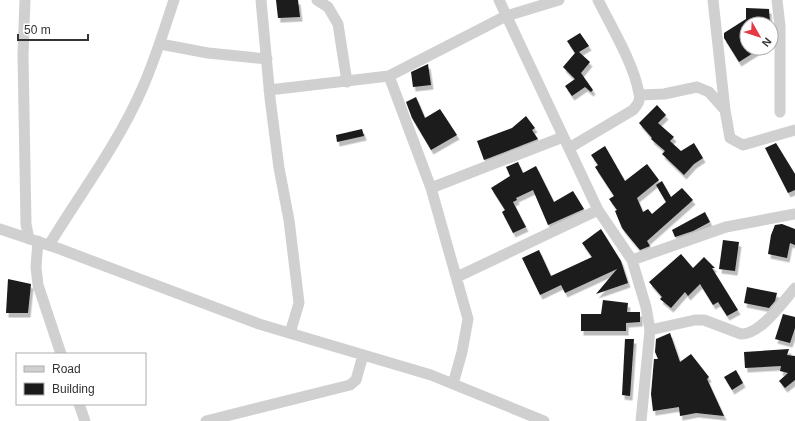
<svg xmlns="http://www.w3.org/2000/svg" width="795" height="421" font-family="Arial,sans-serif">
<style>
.building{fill:#1a1a1a;filter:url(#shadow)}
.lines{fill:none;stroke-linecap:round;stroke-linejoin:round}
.street{stroke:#d0d0d0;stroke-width:11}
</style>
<defs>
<filter id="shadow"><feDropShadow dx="2.5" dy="4.5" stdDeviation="0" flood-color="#0004"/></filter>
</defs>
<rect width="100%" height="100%" fill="#fff"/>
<path class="building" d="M 276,0 L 298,0 L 300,17 L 278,18 Z
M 746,8 L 769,9 L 770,23 L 747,23 L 747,48 L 761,48 L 739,62 L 724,38 L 724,33 L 746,19 Z
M 580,33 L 589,46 L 579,52 L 590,62 L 581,73 L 593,90 L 591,92 L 585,87 L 572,96 L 565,86 L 575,79 L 563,67 L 575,53 L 567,41 Z
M 428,64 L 431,85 L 413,87 L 411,72 Z
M 416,97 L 425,118 L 440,109 L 457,135 L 431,150 L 412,118 L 406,102 Z
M 657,105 L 666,115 L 658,123 L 674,137 L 670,141 L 681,151 L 694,143 L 703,158 L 694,164 L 684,175 L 662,154 L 665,151 L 651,139 L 652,138 L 639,123 Z
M 526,116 L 535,128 L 532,130 L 538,139 L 484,160 L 477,141 L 512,128 Z
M 362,129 L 364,136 L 337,142 L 336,135 Z
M 776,143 L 795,174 L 795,190 L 788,193 L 765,148 Z
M 605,146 L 625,181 L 647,164 L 659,180 L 637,198 L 643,212 L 648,209 L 652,214 L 666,202 L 656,185 L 662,181 L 671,197 L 682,188 L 693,200 L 647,241 L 650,246 L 640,250 L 630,238 L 622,228 L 615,211 L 617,210 L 609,199 L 614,196 L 595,167 L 598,165 L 591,155 Z
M 518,162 L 523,173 L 536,166 L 554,202 L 573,191 L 584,209 L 548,225 L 533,190 L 516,198 L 517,200 L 513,202 L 526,227 L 513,233 L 502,212 L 505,210 L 491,188 L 510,176 L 506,167 Z
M 705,212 L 710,222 L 693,231 L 675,237 L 672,230 Z
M 782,224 L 795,229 L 795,245 L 790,243 L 787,258 L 768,254 L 771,235 L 775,225 Z
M 601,229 L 621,261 L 628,283 L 596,294 L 617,269 L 565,293 L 561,285 L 540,295 L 522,258 L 539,250 L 551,276 L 592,257 L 582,243 Z
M 723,240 L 739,242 L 735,271 L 719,269 Z
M 681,254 L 693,268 L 704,257 L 715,268 L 712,268 L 738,310 L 727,316 L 718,302 L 713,305 L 700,284 L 688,296 L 685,292 L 671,308 L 660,299 L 662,297 L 649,282 Z
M 8,279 L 31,284 L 28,313 L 6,313 Z
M 747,287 L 777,293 L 775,301 L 769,308 L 744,303 Z
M 603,300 L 628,303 L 627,312 L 640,312 L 640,322 L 626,323 L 626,331 L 581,331 L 581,314 L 601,314 Z
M 783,314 L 795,317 L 795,328 L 790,343 L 775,339 Z
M 670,333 L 680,362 L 691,354 L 709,377 L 707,379 L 724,416 L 696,413 L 680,416 L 679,407 L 653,411 L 651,394 L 654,359 L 658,359 L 655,352 L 656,339 Z
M 625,339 L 634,339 L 630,396 L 622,395 Z
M 789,349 L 787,355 L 795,356 L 795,380 L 785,388 L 779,381 L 788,373 L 780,371 L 781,366 L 745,368 L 744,352 Z
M 736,370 L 743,383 L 732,390 L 724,377 Z"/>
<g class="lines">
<path class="street" d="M 25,0 L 23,55 L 26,224 L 29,239
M 261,0 L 270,98 L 279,168 L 289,220 L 299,303 L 290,333
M 317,0 L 328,7 L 338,24 L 347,82
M 499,0 L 598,210 L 632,260 L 646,307 L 650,330 L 641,421
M 713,0 L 725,110
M 777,0 L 780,26 L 780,112
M 160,44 L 208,53 L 267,59
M 389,76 L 431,188 L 468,319 L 462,352 L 453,384
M 269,90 L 389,76 L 506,16 L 559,0
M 640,95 L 664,94 L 697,87 L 709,92 L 725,110 L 730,138 L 743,145 L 795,130
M 569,148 L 633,110 C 637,105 641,101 639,94 C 635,66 611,26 598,0
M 431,188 L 563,137
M 0,229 L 60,249 L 259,324 L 431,375 L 544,421
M 38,241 L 36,267 L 38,285 L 61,354
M 49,245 C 80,194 118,144 142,89 C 155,60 164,30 174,0
M 632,260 L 726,227 L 795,214
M 457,277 L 598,210
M 650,330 L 695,320 L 704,320 L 741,334 C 760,335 783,302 795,288
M 79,404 L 85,421
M 206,421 L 350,385 L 356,380 L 363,355"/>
</g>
<rect x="16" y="353" width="130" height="52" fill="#ffffff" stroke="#adadad"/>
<rect x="24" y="366" width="20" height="6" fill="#d0d0d0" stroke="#adadad"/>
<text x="52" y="373" font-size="12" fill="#333333">Road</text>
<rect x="24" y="383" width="20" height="12" fill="#1a1a1a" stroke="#adadad"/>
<text x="52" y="393" font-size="12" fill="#333333">Building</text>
<g transform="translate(759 36) rotate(129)"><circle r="19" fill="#ffffff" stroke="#adadad"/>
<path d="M0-3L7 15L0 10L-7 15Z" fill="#e63946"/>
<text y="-6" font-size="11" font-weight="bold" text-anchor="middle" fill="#333333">N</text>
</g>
<path d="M18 34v6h70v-6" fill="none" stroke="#333333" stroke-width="2"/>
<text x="24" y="34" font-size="12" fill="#333333" stroke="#ffffff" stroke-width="3" paint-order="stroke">50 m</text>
</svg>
